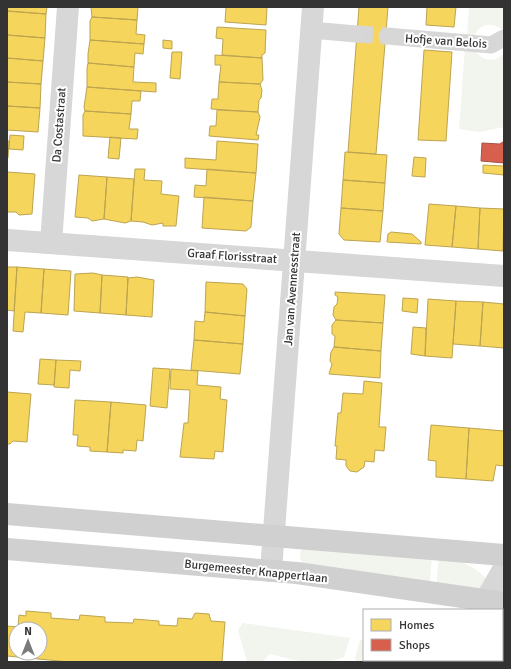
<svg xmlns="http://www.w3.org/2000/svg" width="511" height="669" font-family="Signika,sans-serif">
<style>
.green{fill:#f1f5ed}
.homes{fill:#f6d55c;stroke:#bca450;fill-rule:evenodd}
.shops{fill:#d6604d;stroke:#a55245}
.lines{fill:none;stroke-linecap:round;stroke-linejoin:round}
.pedestrian-tunnel{stroke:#d6d6d6;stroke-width:17;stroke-dasharray:17 8;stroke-linecap:butt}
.pedestrian{stroke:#d7d7d7;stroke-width:17}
.minor{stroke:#d7d7d7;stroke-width:22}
.secondary{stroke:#d0d0d0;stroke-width:22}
.labels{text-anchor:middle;stroke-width:4;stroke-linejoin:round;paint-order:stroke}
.street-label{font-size:12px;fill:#333;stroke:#fff}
</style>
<rect width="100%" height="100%" fill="#fff"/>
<path class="green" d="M 469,7 L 503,7 L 504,31 C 493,21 478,23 474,38 L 467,37 Z
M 465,48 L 474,50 C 481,60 496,65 504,52 L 504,127 L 479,132 L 459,129 Z
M 301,547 L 432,556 L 430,585 L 303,563 L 300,559 Z
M 439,557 C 461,560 473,565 489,581 L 484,590 L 436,586 Z
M 243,623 L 350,638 L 344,657 C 318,667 296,661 270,654 L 262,662 L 247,662 L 238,630 Z
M 360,640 L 364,641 L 364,660 L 386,660 L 385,662 L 357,662 L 355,659 Z"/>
<path class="homes" d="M 7,7 L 47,7 L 46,14 L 7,11 Z
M 91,7 L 138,7 L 137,20 L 92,17 Z
M 226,7 L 267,7 L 266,25 L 225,22 Z
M 359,7 L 388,7 L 376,154 L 348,152 Z
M 427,7 L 456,7 L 454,27 L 426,25 Z
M 7,11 L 46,14 L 45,38 L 7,35 Z
M 92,17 L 137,20 L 136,34 L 145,35 L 144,44 L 90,40 L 90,21 Z
M 217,27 L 266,30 L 265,53 L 262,55 L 262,58 L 222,55 L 223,39 L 216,38 Z
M 7,35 L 45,38 L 43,61 L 7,58 Z
M 90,40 L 144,44 L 143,54 L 135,53 L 134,67 L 88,63 L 88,54 Z
M 163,40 L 172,41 L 172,49 L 163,48 Z
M 424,50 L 452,52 L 446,141 L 418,140 Z
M 172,52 L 182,52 L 180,79 L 170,78 Z
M 215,55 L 262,58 L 263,80 L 260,84 L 219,82 L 221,65 L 215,65 Z
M 7,58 L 43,61 L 41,84 L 7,82 Z
M 88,63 L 134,67 L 133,82 L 156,83 L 156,92 L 87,87 L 87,68 Z
M 7,82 L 41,84 L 40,108 L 7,106 Z
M 219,82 L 260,84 L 262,90 L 261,98 L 259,100 L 258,112 L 211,109 L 212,99 L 218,99 Z
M 87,87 L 141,91 L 140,101 L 132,101 L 131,114 L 85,111 L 84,107 Z
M 7,106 L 40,108 L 38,132 L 7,130 Z
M 217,110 L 258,112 L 260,117 L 256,135 L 259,135 L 258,140 L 209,136 L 210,126 L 216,126 Z
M 85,111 L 131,114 L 129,129 L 138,129 L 137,139 L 83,136 L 83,115 Z
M 10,135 L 24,136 L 23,150 L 9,149 Z
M 110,137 L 121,138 L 119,159 L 108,158 Z
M 7,141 L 9,141 L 8,158 L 7,158 Z
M 217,141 L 258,144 L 256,173 L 185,168 L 185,158 L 216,160 Z
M 345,152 L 387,155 L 385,183 L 343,180 Z
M 414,157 L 426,158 L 425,177 L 412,176 Z
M 483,165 L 504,166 L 504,175 L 483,173 Z
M 135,169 L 145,169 L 144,180 L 162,181 L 161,194 L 179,196 L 176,226 L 163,226 L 163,223 L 152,225 L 143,222 L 131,221 Z
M 207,169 L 256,173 L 253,201 L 194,197 L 195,185 L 206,186 Z
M 7,172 L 35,174 L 32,214 L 19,215 L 16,212 L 7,212 Z
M 79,175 L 107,177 L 104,219 L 92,221 L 88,218 L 75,217 Z
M 107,177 L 134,179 L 131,221 L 125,223 L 104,219 Z
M 343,180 L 385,183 L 383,211 L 341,208 Z
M 204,197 L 253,201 L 251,227 L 246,231 L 202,228 Z
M 429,204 L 456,206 L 452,247 L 425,245 Z
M 456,206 L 480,208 L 478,249 L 452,247 Z
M 341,208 L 383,211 L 380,242 L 344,240 L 339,234 Z
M 480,208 L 504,209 L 503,251 L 478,249 Z
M 391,232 L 412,234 L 421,242 L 421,244 L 387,242 L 388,234 Z
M 7,267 L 17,267 L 14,311 L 7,310 Z
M 17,267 L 44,269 L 41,313 L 25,312 L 23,332 L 13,331 Z
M 44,269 L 71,271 L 68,315 L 41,313 Z
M 93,273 L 102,275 L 100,313 L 74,311 L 75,274 Z
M 102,275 L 128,277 L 126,315 L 100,313 Z
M 137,277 L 154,280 L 152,317 L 126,315 L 128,278 Z
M 206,282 L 243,284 L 247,289 L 245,316 L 205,312 Z
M 335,292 L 385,295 L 383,323 L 336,320 L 333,315 L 334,307 L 337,304 L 338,297 L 335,295 Z
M 403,298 L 418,299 L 417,313 L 402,311 Z
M 428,299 L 456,301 L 452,358 L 425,356 Z
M 456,301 L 483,302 L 480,346 L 453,344 Z
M 483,302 L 504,304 L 504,348 L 480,346 Z
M 205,312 L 245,316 L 243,344 L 194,340 L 195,321 L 204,322 Z
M 336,320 L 383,323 L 381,351 L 334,347 L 335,336 L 332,334 L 332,325 Z
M 413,327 L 426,328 L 425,356 L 411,354 Z
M 194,340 L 243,344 L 240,374 L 191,370 Z
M 334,347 L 381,351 L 380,378 L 329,374 L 332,364 L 330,361 L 331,352 Z
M 40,359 L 56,360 L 54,385 L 38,384 Z
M 56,360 L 81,361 L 80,371 L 70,370 L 69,388 L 54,387 Z
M 153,368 L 170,369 L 167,408 L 150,406 Z
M 171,369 L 198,371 L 197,385 L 221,387 L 220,399 L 227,400 L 223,452 L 215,451 L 214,459 L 180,457 L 184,423 L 188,423 L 190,390 L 170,389 Z
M 364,381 L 382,383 L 379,427 L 386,427 L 384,451 L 375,450 L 374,462 L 365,461 L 364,467 L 357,472 L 350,471 L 346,466 L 346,460 L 336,459 L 337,446 L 335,446 L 338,413 L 341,413 L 343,393 L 363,394 Z
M 7,392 L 31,394 L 27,442 L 13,441 L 10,444 L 7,444 Z
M 75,400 L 111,402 L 107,452 L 90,451 L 90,447 L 77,446 L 78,435 L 73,435 Z
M 111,402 L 146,405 L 143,441 L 137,440 L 136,451 L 123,450 L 123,453 L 107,452 Z
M 431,425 L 469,428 L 466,479 L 436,477 L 436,461 L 428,460 Z
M 469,428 L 504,431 L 504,466 L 496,465 L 493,481 L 466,479 Z
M 26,611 L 51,613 L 51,618 L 79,620 L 80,615 L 105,617 L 105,622 L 133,623 L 134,619 L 159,621 L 159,625 L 177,626 L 178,618 L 192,619 L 195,613 L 209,614 L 211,621 L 225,622 L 222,662 L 70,662 L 7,656 L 7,616 L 7,626 L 18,627 L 19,615 L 26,616 ZM 16,629 L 40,629 L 40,653 L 16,653 Z"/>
<path class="shops" d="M 504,141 L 504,163 L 481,161 L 482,143 L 500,144 Z"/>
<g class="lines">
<path class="pedestrian-tunnel" d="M 356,34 L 387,36"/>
<path class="pedestrian" d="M 311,30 L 356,34
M 387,36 L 491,45 L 504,38"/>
<path class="minor" d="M 7,240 L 504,276
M 51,243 L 68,7
M 271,571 L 313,7
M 480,610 L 504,568
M 502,657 L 504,655
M 445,662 L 446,660"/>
<path class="secondary" d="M 7,514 L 504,555
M 7,549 L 297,573 L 504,603"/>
</g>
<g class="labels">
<g class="street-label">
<text transform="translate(446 41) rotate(4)" y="4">Hofje van Belois</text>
<text transform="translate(59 125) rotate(-86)" y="4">Da Costastraat</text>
<text transform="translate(232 256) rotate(4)" y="4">Graaf Florisstraat</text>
<text transform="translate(292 289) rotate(-86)" y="4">Jan van Avennesstraat</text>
<text transform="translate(256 571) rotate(6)" y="4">Burgemeester Knappertlaan</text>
</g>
</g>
<rect width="511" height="669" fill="none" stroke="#333333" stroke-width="16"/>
<rect x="363" y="609" width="140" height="52" fill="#ffffff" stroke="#adadad"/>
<rect x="371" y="619" width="20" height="12" fill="#f6d55c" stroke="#adadad"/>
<text x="399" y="629" font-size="12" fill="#333333">Homes</text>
<rect x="371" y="639" width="20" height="12" fill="#d6604d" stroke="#adadad"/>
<text x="399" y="649" font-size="12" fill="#333333">Shops</text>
<g transform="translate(28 641)"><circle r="19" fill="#ffffff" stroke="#adadad"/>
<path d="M0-3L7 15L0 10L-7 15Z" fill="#7a7a7a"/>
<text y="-6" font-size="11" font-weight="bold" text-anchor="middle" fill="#333333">N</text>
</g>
</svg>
